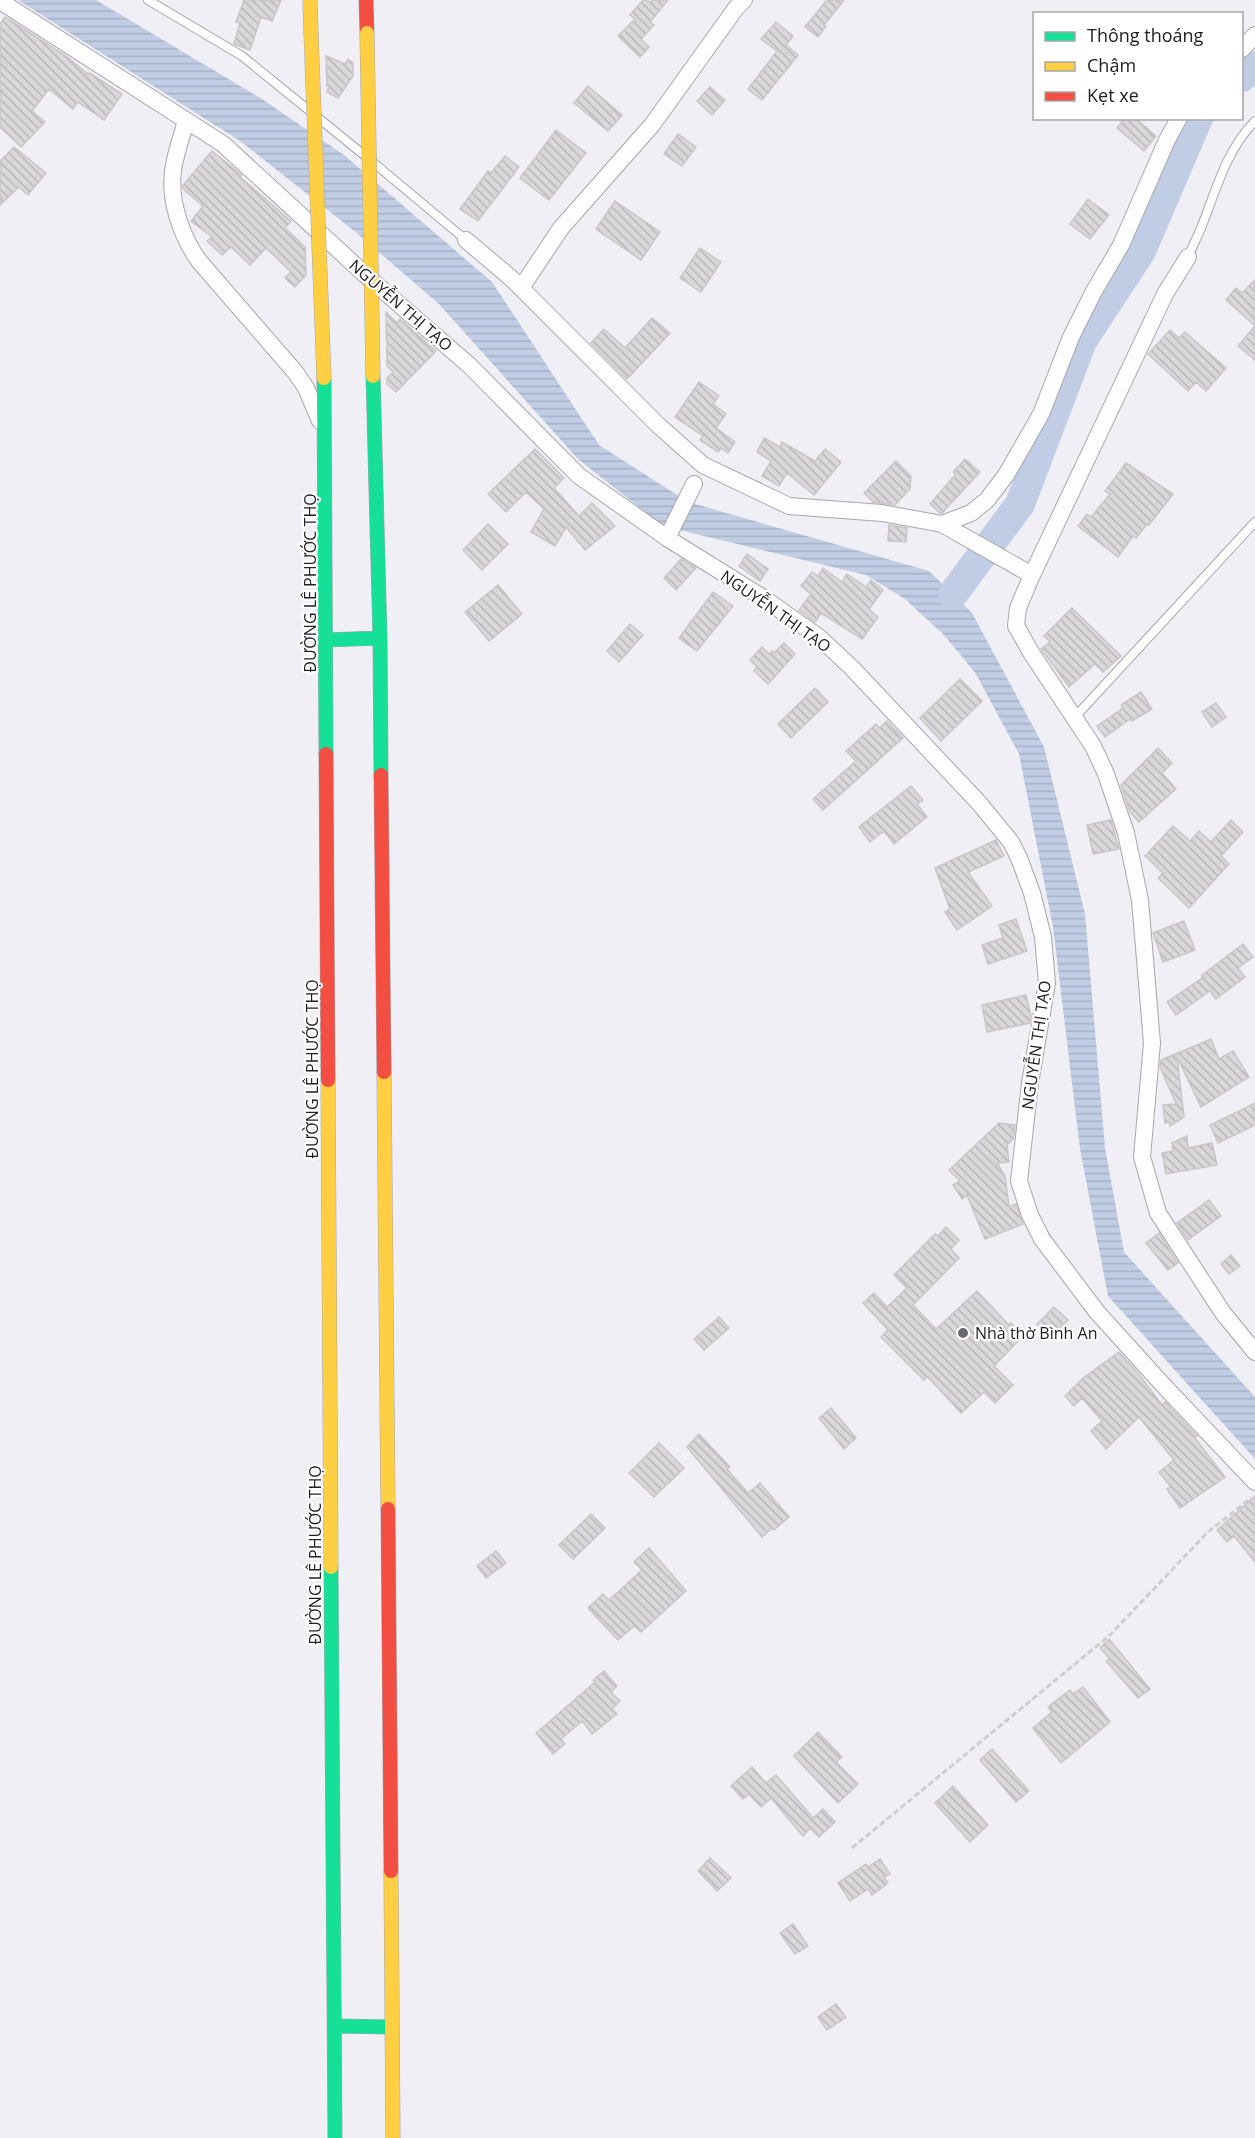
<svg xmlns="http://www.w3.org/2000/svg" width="1255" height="2138" font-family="'Open Sans',sans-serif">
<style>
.water{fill:url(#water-rules)}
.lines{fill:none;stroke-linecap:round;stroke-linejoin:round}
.river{stroke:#c0cde4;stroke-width:30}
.building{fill:url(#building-back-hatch);stroke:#c9c6c8;stroke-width:1.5}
.lane-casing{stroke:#a7a6ab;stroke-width:10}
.street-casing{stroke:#a7a6ab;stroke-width:18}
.fast-casing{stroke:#a7a6ab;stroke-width:15}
.slow-casing{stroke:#a7a6ab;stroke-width:15}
.jam-casing{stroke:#a7a6ab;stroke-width:15}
.path{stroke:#ceced1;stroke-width:3;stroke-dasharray:6 3;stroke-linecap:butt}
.lane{stroke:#fdfdfe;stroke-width:8}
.street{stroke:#fdfdfe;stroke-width:16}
.fast{stroke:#16e098;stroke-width:14}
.slow{stroke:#ffcf43;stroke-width:14}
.jam{stroke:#f24e42;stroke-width:14}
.slow-bridge-casing{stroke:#a7a6ab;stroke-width:15;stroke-linecap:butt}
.slow-bridge{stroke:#ffcf43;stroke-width:14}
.poi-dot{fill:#69686e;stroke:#fff;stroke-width:2}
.labels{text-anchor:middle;stroke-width:4.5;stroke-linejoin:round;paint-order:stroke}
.street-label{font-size:16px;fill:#212025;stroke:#fff}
.poi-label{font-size:16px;fill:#212025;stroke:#fff;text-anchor:start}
</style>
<defs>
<pattern id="water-rules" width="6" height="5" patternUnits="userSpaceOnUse" patternTransform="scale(1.5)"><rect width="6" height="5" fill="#c0cde4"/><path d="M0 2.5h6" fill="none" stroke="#a5b0c3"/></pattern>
<pattern id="building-back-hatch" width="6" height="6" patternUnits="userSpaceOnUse" patternTransform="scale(1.5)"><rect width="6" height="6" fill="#d9d7d9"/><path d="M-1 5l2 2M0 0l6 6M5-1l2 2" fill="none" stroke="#bab8ba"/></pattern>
</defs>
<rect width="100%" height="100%" fill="#f0eff5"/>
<path class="water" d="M 18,0 L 96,0 L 262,99 L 344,155 L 492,282 L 599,445 L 688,502 L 929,571 L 972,613 L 1044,747 L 1085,914 L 1105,1148 L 1124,1252 L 1255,1397 L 1255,1459 L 1108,1296 L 1080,1149 L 1053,927 L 1019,754 L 976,674 L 944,635 L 905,599 L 866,575 L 663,526 L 578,459 L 439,304 L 353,230 L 240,141 Z"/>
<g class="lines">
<path class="river" d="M 1242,77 L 1255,66
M 953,594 L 1020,504 L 1082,341 L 1141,251 L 1198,118"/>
</g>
<path class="building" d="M 244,0 L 281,0 L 272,21 L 261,17 L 250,50 L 234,44 L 240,23 L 236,22 Z
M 643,0 L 651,2 L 653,0 L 668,0 L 650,22 L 654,25 L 641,39 L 649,47 L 640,57 L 618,36 L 635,19 L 630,15 Z
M 827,0 L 844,0 L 824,25 L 826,26 L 818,37 L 805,27 Z
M 5,17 L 66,56 L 88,74 L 90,73 L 122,94 L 104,120 L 78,102 L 73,109 L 49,89 L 32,111 L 45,122 L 21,147 L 0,127 L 0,24 Z
M 776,22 L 793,36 L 786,45 L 798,55 L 762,100 L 748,89 L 777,51 L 761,39 Z
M 326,56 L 345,64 L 348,59 L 353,63 L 353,76 L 338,98 L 327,92 L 329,87 L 327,86 Z
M 588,86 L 622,115 L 608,131 L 574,103 Z
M 710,87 L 725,100 L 712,115 L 697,101 Z
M 1125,118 L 1135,118 L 1156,136 L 1144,151 L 1117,128 Z
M 556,130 L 586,153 L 549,200 L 520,178 Z
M 678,134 L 696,147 L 682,166 L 664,154 Z
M 14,147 L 46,173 L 28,195 L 19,187 L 0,205 L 0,161 Z
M 212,151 L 242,175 L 240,177 L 291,221 L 285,228 L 305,247 L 306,275 L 295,287 L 285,278 L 291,272 L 266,248 L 250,265 L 231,247 L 222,255 L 207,241 L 212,237 L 191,221 L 203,206 L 183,189 L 183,185 Z
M 505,156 L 519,167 L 478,221 L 460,209 L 488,171 L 491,173 Z
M 1088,199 L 1109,215 L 1090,239 L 1070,224 Z
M 615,201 L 660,232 L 641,260 L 596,229 Z
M 700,248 L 721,262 L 701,292 L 680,278 Z
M 1255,280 L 1255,360 L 1238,346 L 1255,326 L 1226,300 L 1236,288 L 1242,293 Z
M 386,312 L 397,323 L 400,319 L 436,351 L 396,392 L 387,384 L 387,378 L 393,372 L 387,366 Z
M 652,318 L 670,333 L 627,379 L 591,343 L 604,329 L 625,348 Z
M 1170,330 L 1179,338 L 1185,332 L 1226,368 L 1206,391 L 1196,382 L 1188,391 L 1148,354 Z
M 699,382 L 719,396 L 713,404 L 726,414 L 716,428 L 735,442 L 728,453 L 721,448 L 718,452 L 700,440 L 703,436 L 675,417 Z
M 764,438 L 780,447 L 782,442 L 815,461 L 825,449 L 841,462 L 814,495 L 787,473 L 779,486 L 762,476 L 771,461 L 757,452 Z
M 535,449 L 564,478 L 554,488 L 579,516 L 592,503 L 615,526 L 585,550 L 566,527 L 555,546 L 531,532 L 544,509 L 526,492 L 506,512 L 488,494 Z
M 965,459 L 980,472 L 942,513 L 940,513 L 930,504 L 956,474 L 953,472 Z
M 896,461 L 911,476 L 910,489 L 895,505 L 873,502 L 864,493 Z
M 1126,463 L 1173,494 L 1149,525 L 1147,524 L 1136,538 L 1133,536 L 1118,557 L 1078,526 L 1087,514 L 1091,517 L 1110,494 L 1105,491 Z
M 488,524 L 508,544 L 482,570 L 463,550 Z
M 889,525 L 907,528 L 906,542 L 888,541 Z
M 747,554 L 768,569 L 760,581 L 739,566 Z
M 681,559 L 696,568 L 676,590 L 664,578 Z
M 823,568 L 842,582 L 847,574 L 866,587 L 871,580 L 883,590 L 869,609 L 878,617 L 862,639 L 821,613 L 815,622 L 799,610 L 811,594 L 801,586 L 812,572 L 818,576 Z
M 498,585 L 522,614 L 489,641 L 465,612 Z
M 713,592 L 733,606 L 697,651 L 679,638 Z
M 1072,608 L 1121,656 L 1103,672 L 1095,664 L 1069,687 L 1041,649 L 1050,642 L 1044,636 Z
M 630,624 L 643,635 L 619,662 L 607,651 Z
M 784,643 L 795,654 L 768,684 L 754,671 L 757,667 L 750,660 L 762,647 L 769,654 L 772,651 L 774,653 Z
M 960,679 L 982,701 L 941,741 L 920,718 Z
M 815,688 L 828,702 L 791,738 L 778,724 Z
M 1141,692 L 1152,709 L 1132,721 L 1130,719 L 1105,737 L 1097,726 L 1123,708 L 1121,705 Z
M 1216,703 L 1226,717 L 1212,727 L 1202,712 Z
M 887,721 L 903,738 L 823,810 L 813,799 L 856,761 L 846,751 L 876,724 L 879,728 Z
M 1158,748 L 1172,763 L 1162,773 L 1176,789 L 1139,822 L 1130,812 L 1121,785 Z
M 911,786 L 923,800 L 917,804 L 927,817 L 894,844 L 884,831 L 870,842 L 859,827 Z
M 1111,820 L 1119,849 L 1093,854 L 1087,825 Z
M 1231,820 L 1243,832 L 1221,856 L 1229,864 L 1189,908 L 1158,878 L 1163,873 L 1145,856 L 1173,826 L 1190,841 L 1199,831 L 1211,842 Z
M 996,840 L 1004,856 L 968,872 L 992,906 L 957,930 L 945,912 L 950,909 L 935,868 Z
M 1016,919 L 1027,951 L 988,964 L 982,945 L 1003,938 L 999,925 Z
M 1184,921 L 1195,950 L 1163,962 L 1153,933 Z
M 1243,944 L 1253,957 L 1238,968 L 1245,977 L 1216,999 L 1210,991 L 1176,1015 L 1167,1002 L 1202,978 L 1202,975 Z
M 1026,995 L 1031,1016 L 1030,1023 L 987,1032 L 982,1005 Z
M 1211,1039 L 1219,1059 L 1233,1051 L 1249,1077 L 1201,1107 L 1177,1057 L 1184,1117 L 1170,1126 L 1170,1122 L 1165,1123 L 1163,1105 L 1176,1104 L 1160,1067 L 1161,1060 Z
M 1255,1103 L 1255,1125 L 1218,1143 L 1210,1125 Z
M 999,1123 L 1015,1125 L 1013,1139 L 1007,1145 L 1009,1162 L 997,1163 L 1005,1176 L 1009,1207 L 1016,1204 L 1023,1224 L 985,1239 L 967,1195 L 962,1199 L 953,1185 L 960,1181 L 949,1170 Z
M 1187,1136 L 1188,1148 L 1212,1143 L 1217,1165 L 1166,1174 L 1162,1153 L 1173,1151 L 1172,1143 Z
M 1209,1200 L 1221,1216 L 1188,1240 L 1177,1223 Z
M 946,1227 L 959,1240 L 951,1249 L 959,1258 L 913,1305 L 936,1329 L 977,1291 L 1009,1325 L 1011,1323 L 1024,1335 L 994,1366 L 1013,1385 L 995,1403 L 984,1392 L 961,1413 L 927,1376 L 924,1380 L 881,1337 L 888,1330 L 863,1303 L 874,1293 L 887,1307 L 907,1288 L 894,1275 L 935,1234 L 938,1236 Z
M 1159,1233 L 1178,1263 L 1168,1270 L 1146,1243 Z
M 1231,1255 L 1240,1266 L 1229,1274 L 1221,1264 Z
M 1054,1307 L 1068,1320 L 1050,1337 L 1037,1324 Z
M 719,1317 L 729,1328 L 704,1350 L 694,1339 Z
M 1119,1352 L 1138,1373 L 1162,1405 L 1165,1402 L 1192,1431 L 1197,1436 L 1195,1438 L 1225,1477 L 1180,1508 L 1167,1489 L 1171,1487 L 1159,1472 L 1174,1460 L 1139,1417 L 1106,1449 L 1091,1431 L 1102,1421 L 1082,1398 L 1074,1406 L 1065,1396 L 1083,1378 Z
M 831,1408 L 856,1438 L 844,1449 L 819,1418 Z
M 699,1434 L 730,1467 L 727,1469 L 748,1493 L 760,1483 L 789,1517 L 774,1530 L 772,1528 L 762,1537 L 687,1447 Z
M 659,1443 L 684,1468 L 654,1497 L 629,1473 Z
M 1255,1496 L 1255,1562 L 1234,1536 L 1227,1542 L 1217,1530 Z
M 591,1514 L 605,1528 L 573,1559 L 559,1545 Z
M 649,1548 L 686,1591 L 641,1632 L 634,1626 L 618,1640 L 588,1608 L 603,1594 L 609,1600 L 642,1570 L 634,1562 Z
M 496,1551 L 506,1563 L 486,1578 L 477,1566 Z
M 1109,1639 L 1150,1689 L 1138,1698 L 1106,1661 L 1110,1659 L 1100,1648 Z
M 604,1671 L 617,1686 L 611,1692 L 620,1701 L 612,1709 L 617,1714 L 592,1734 L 582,1721 L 561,1739 L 565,1744 L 553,1754 L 536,1733 L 595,1682 L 593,1680 Z
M 1083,1687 L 1110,1722 L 1061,1763 L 1033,1728 L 1052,1712 L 1048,1707 L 1070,1690 L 1073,1694 Z
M 818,1732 L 842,1757 L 836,1762 L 858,1784 L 838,1803 L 794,1756 Z
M 992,1749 L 1029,1791 L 1016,1802 L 980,1760 Z
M 752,1767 L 766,1783 L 776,1775 L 813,1818 L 823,1809 L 835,1822 L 819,1837 L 810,1828 L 803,1836 L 771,1798 L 761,1807 L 749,1794 L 743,1799 L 731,1786 Z
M 953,1786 L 988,1825 L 970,1842 L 935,1803 Z
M 710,1858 L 731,1878 L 717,1891 L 698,1871 Z
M 880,1859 L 890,1874 L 884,1877 L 888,1883 L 872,1895 L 868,1889 L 850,1901 L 838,1883 L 866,1864 L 868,1867 Z
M 793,1924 L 808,1946 L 795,1954 L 780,1933 Z
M 836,2004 L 846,2017 L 827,2030 L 818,2017 Z"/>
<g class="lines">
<g class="lane-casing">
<path id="lane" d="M 148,0 L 242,56 L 364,155
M 374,163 L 466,240
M 1188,257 C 1192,247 1197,238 1201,228 C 1216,191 1226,150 1255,121
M 1075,717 L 1255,522"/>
</g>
<g class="street-casing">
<path id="street" d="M 0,1 L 223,144 L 370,279 L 470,366 L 579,476 L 667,538 L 765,599 L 820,638 L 852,668 L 979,803 L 1011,842 L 1019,858 L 1032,893 L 1043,937 L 1047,983 L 1030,1083 L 1019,1181 L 1030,1215 L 1042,1239 L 1097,1312 L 1164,1386 L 1255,1482
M 1242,49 L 1255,35
M 186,120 C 182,137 175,154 173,171 C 169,202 182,237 199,261 L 296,373 L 306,388 L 320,421
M 466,240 L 512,279 L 658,425 L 703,465 L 789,506 L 882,513 L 942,524 L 1032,575 L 1018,608 L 1016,626 L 1032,654 L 1093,746 L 1106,774 L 1126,833 L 1140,900 L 1152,1043 L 1142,1157 L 1158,1213 L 1223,1313 L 1255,1352
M 521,288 L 561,228 L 652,125 L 736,8 L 744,0
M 942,524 L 971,513 L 987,500 L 1006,475 L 1041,414 L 1071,337 L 1093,293 L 1121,245 L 1167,140 L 1179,118
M 667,538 L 694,484
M 1032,575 L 1165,294 L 1188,257"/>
</g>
<g class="fast-casing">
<path id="fast" d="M 373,376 L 380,638 L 381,775
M 324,378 L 326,754
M 326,640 L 380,638
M 331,1567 L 335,2138
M 334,2026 L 392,2027"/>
</g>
<g class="slow-casing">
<path id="slow" d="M 310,0 L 311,33
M 384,1072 L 388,1509
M 328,1080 L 331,1567
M 391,1871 L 393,2138"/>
</g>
<g class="jam-casing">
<path id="jam" d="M 366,0 L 367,33
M 326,754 L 328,1080
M 381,775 L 384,1072
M 388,1509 L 391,1871"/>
</g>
<path class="path" d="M 852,1848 L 1109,1636 L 1208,1532 L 1251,1498"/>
<use href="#lane" class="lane"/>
<use href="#street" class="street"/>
<use href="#fast" class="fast"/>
<use href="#slow" class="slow"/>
<use href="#jam" class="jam"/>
<g class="slow-bridge-casing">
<path id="slow-bridge" d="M 311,33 L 324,378
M 367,33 L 373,376"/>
</g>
<use href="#slow-bridge" class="slow-bridge"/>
</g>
<circle class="poi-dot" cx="963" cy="1333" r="6"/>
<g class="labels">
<g class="street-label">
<text transform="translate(401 305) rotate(41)" y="6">NGUYỄN THỊ TẠO</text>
<text transform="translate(310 583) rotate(-90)" y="6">ĐƯỜNG LÊ PHƯỚC THỌ</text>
<text transform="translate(776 611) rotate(35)" y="6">NGUYỄN THỊ TẠO</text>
<text transform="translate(1036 1045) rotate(-82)" y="6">NGUYỄN THỊ TẠO</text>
<text transform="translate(312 1069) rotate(-90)" y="6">ĐƯỜNG LÊ PHƯỚC THỌ</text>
<text transform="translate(315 1555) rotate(-90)" y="6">ĐƯỜNG LÊ PHƯỚC THỌ</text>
</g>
<g class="poi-label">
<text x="975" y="1339">Nhà thờ Bình An</text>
</g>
</g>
<rect x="1033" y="12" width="210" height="108" fill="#ffffff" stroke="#a6a6a8" stroke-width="1.5"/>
<rect x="1045" y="32" width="30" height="9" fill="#16e098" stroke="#a6a6a8" stroke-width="1.5"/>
<text x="1087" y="42" font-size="18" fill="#212025">Thông thoáng</text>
<rect x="1045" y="62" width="30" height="9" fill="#ffcf43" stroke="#a6a6a8" stroke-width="1.5"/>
<text x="1087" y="72" font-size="18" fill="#212025">Chậm</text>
<rect x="1045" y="92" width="30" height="9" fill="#f24e42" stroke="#a6a6a8" stroke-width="1.5"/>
<text x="1087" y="102" font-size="18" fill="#212025">Kẹt xe</text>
</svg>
